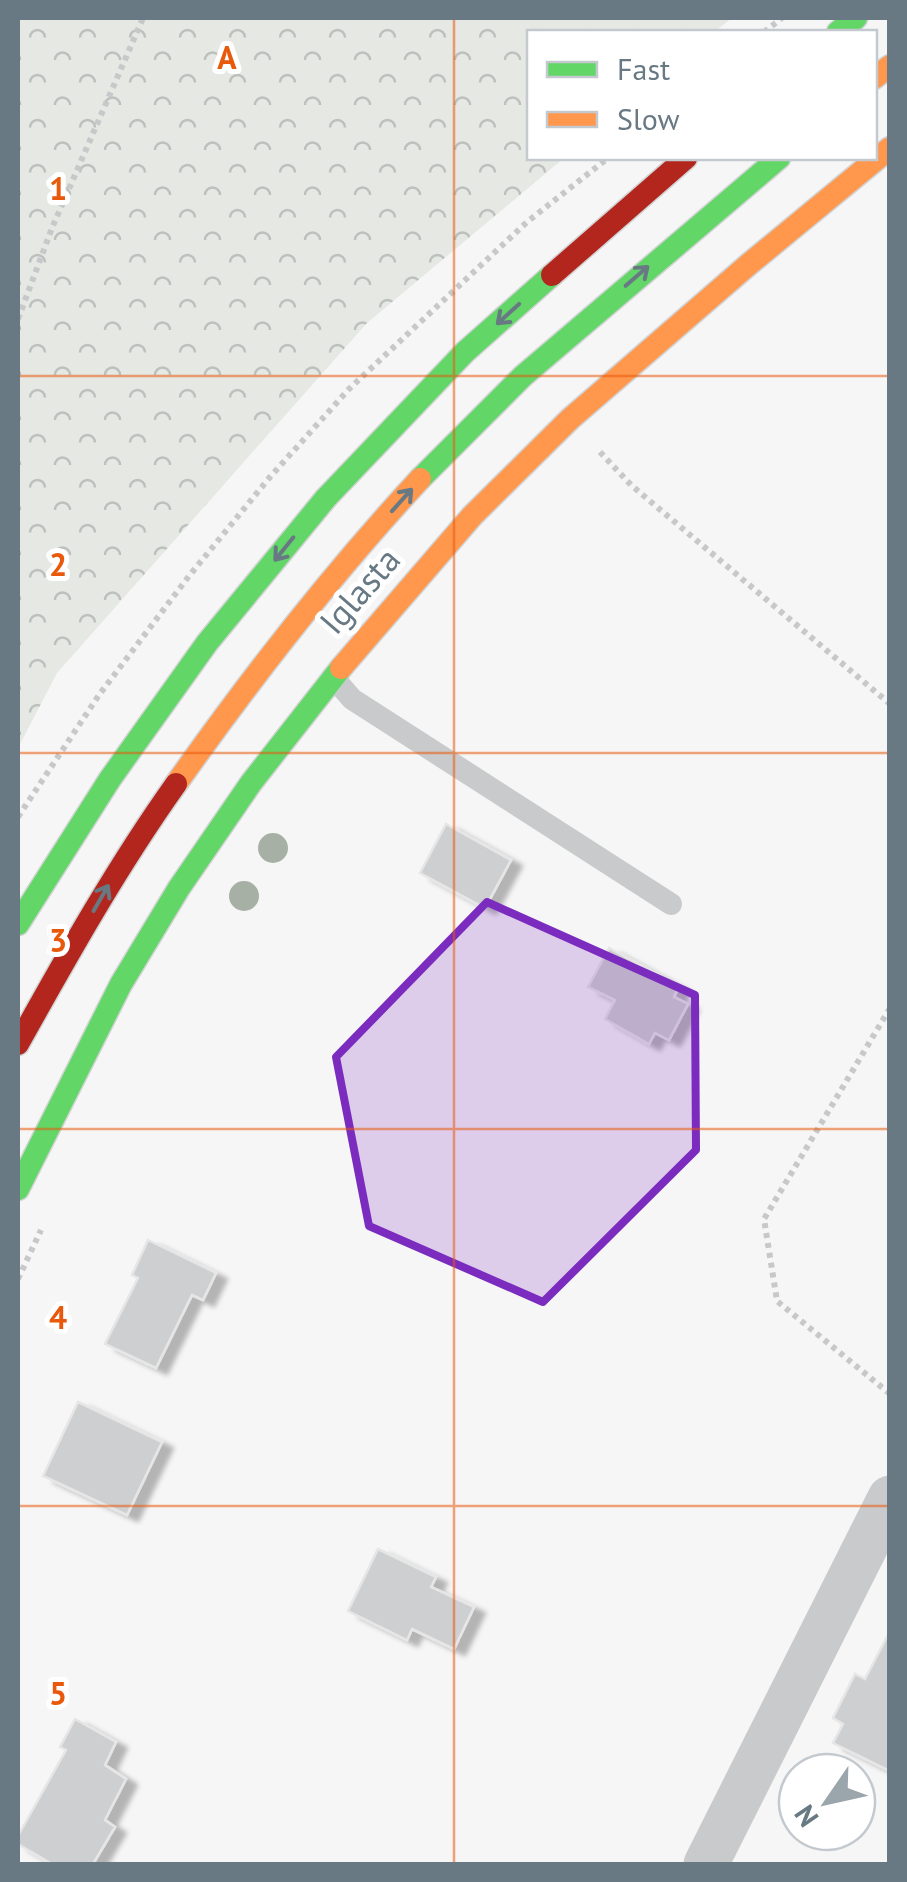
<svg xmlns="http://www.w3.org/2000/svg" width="907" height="1882" font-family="'PT Sans',sans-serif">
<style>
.forest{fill:url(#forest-crowns)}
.building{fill:#cdcfd0;stroke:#e6e6e6;stroke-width:2.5;filter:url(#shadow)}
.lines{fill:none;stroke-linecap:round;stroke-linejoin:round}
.fast-casing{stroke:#d2d3d4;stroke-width:25}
.slow-casing{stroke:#d2d3d4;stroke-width:25}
.jam-casing{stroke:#d2d3d4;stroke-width:25}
.path{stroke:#c6c8c9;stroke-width:6;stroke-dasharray:5 5;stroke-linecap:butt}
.lane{stroke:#c9cacb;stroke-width:22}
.street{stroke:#c9cacb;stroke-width:45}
.fast{stroke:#63d668;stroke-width:22}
.slow{stroke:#ff974d;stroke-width:22}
.jam{stroke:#b3261e;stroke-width:22}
.tree{fill:#a7b0a5}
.oneway{stroke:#687984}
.marked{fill:#7b2cbf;fill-opacity:0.2;stroke:#7b2cbf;stroke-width:8;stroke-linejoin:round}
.grid{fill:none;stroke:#e8590c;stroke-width:2.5;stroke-opacity:0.55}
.labels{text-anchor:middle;stroke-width:10;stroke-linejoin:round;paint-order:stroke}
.street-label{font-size:35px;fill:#687984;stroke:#fff}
.grid-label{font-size:32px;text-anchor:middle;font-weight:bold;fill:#e8590c;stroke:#fff;stroke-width:10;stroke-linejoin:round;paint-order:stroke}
</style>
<defs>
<pattern id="forest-crowns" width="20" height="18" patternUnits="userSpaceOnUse" patternTransform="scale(2.5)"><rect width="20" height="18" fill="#e5e8e3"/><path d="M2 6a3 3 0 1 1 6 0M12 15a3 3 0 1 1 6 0" fill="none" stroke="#bdc1be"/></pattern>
<filter id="shadow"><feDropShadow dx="11" dy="6" stdDeviation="2.5" flood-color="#0004"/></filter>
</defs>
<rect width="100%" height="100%" fill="#f6f6f6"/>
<path class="forest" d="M 18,18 L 732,18 L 714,32 L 530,32 L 530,158 L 564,158 L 367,323 L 57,673 L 18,748 Z"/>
<path class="building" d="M 446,824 L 511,860 L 485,908 L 420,873 Z
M 609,948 L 679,986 L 674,997 L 688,1004 L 669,1040 L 655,1033 L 649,1044 L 605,1019 L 615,1000 L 588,987 Z
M 148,1240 L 216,1273 L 203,1300 L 192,1295 L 156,1368 L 105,1344 L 138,1278 L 132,1275 Z
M 78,1402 L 162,1442 L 127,1515 L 43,1476 Z
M 378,1549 L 436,1577 L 431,1587 L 474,1607 L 454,1649 L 412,1629 L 407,1640 L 348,1611 Z
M 890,1631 L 890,1771 L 833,1743 L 843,1724 L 833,1718 L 855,1674 L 865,1679 Z
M 75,1719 L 116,1742 L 105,1765 L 126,1779 L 105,1820 L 115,1827 L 93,1864 L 52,1864 L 18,1844 L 18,1836 L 66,1750 L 60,1747 Z"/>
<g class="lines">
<g class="fast-casing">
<path id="fast" d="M 838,32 L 856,18
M 420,479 L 523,376 L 779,158
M 18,924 L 110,779 L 207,643 L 326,498 L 465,352 L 552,275
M 18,1189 L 121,984 L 179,888 L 251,783 L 341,668"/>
</g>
<g class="slow-casing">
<path id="slow" d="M 874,78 L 890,66
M 341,668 L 472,516 L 570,419 L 748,265 L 890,148
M 176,784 C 251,678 331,575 420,479"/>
</g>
<g class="jam-casing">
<path id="jam" d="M 552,275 L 686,158
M 18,1044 C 67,956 117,867 176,784"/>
</g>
<path class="path" d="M 764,32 L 782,18
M 18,319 L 52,228 L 143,18
M 600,452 L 631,485 L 890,704
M 18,817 L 99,695 L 189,576 L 270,477 L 349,389 L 527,222 L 608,158
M 890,1008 L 764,1219 L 777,1301 L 890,1394
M 18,1279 L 41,1230"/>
<path class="lane" d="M 333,677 L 352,699 L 671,904"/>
<path class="street" d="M 706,1864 L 890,1498"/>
<use href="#fast" class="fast"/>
<use href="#slow" class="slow"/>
<use href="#jam" class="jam"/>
</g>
<g class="tree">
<circle cx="273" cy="848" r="15"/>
<circle cx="244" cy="896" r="15"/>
</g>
<defs><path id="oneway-shaft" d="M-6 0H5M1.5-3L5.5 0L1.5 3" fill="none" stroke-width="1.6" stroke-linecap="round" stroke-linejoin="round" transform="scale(2.5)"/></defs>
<g class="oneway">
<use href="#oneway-shaft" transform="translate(637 276) rotate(-41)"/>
<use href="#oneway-shaft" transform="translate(508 314) rotate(138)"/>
<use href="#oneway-shaft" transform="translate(402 500) rotate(-48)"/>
<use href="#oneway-shaft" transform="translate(284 549) rotate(129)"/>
<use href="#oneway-shaft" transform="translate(101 898) rotate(-60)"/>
</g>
<path class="marked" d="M 487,902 L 695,995 L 696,1150 L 543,1302 L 369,1226 L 336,1057 Z"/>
<path class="grid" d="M 454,18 L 454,1864M 18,376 L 890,376M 18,753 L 890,753M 18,1129 L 890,1129M 18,1506 L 890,1506"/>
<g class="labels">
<g class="street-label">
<text transform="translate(360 591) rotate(-49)" y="12">Iglasta</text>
</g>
</g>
<g class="grid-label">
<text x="227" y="69">A</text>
<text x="58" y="200">1</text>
<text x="58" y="576">2</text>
<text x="58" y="952">3</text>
<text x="58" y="1329">4</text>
<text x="58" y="1705">5</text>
</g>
<rect width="907" height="1882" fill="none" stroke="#687984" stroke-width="40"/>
<rect x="527" y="30" width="350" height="130" fill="#ffffff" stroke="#c3c9ce" stroke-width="2.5"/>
<rect x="547" y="62" width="50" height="15" fill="#63d668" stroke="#c3c9ce" stroke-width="2.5"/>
<text x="617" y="80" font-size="30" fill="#687984">Fast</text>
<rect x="547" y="112" width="50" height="15" fill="#ff974d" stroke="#c3c9ce" stroke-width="2.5"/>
<text x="617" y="130" font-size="30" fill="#687984">Slow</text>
<g transform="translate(827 1802) rotate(236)"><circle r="48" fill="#ffffff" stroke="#c3c9ce" stroke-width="2.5"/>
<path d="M0-8L18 38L0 25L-18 38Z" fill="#9aa5ac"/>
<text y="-15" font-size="28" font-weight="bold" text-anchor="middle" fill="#687984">N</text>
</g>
</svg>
